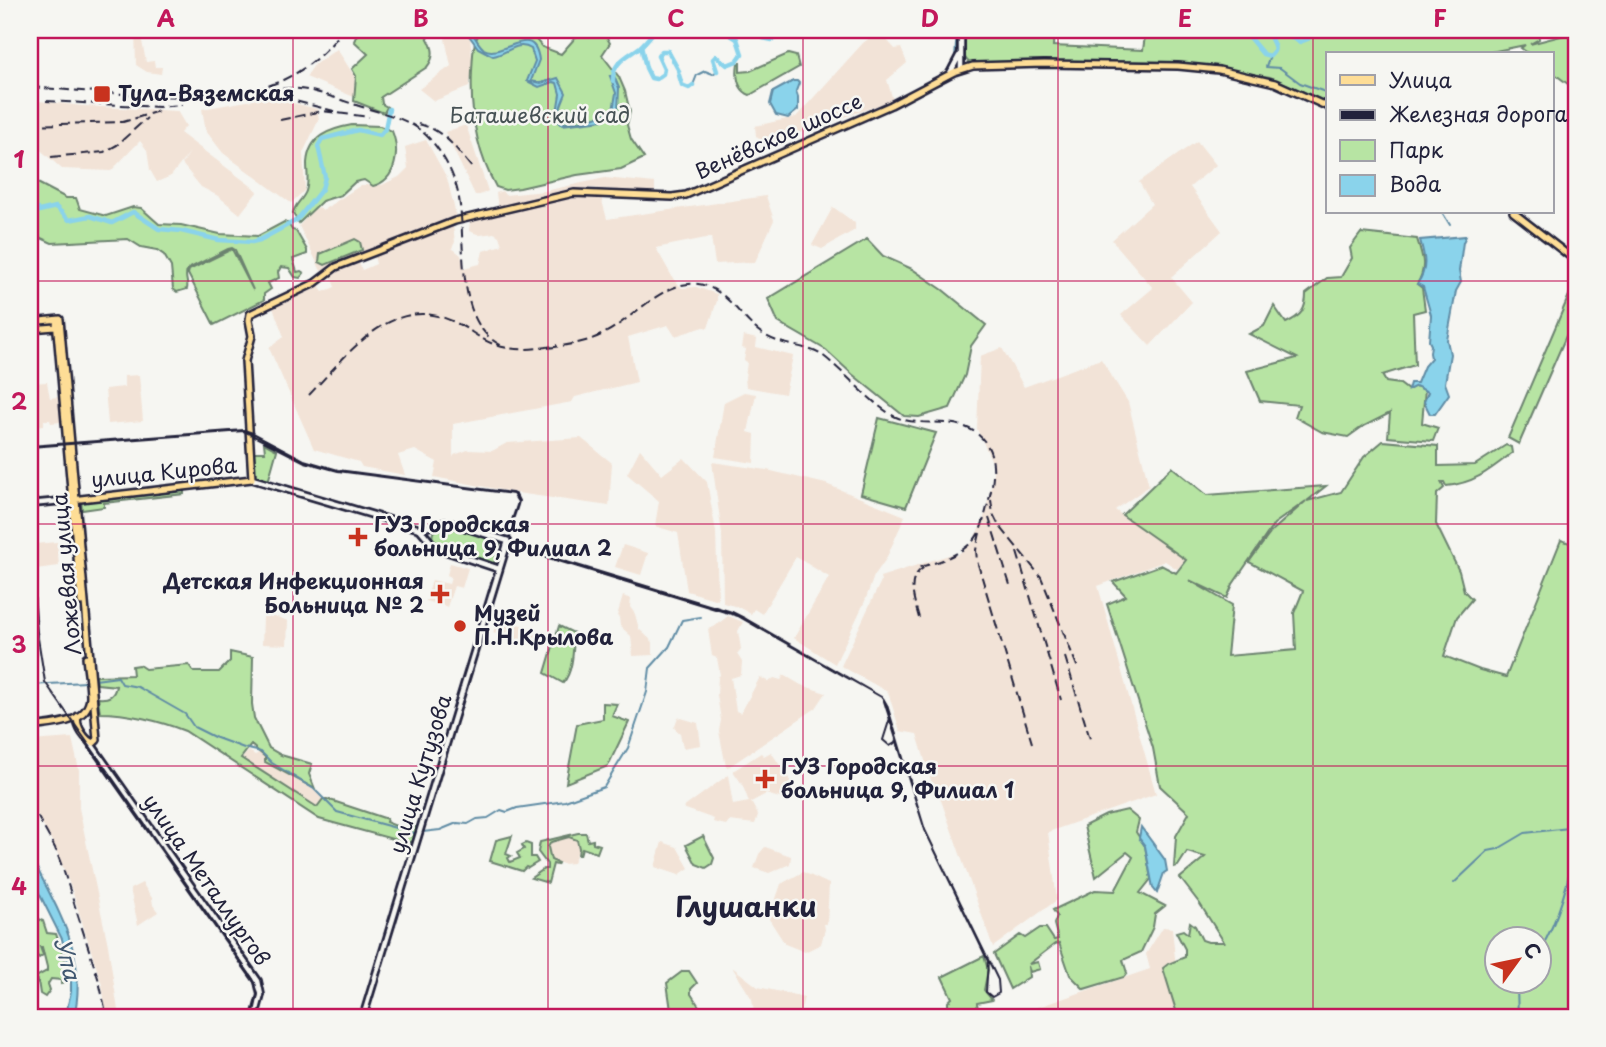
<svg xmlns="http://www.w3.org/2000/svg" width="1606" height="1047" font-family="'Playpen Sans',sans-serif">
<style>
.built{fill:#f2e3d7}
.green{fill:#b7e4a3;stroke:#6c836f;stroke-width:2;fill-rule:evenodd}
.water{fill:#8ad3eb;stroke:#608ca5;stroke-width:2}
.lines{fill:none;stroke-linecap:round;stroke-linejoin:round}
.stream{stroke:#608ca5;stroke-width:2}
.river{stroke:#8ad3eb;stroke-width:4.5}
.secondary-casing{stroke:#22223b;stroke-width:10}
.primary-casing{stroke:#22223b;stroke-width:10}
.secondary{stroke:#f6f6f2;stroke-width:4.5}
.primary{stroke:#fedd96;stroke-width:5}
.tram{stroke:#22223b;stroke-width:2}
.rail{stroke:#22223b;stroke-width:2;stroke-dasharray:10 5;stroke-linecap:butt}
.grid{fill:none;stroke:#c2185b;stroke-width:2;stroke-opacity:0.55}
.poi-dot{fill:#c8321e;stroke:#f6f6f2;stroke-width:2.5}
.labels{text-anchor:middle;stroke-width:5;stroke-linejoin:round;paint-order:stroke}
.poi-label{font-size:21px;font-weight:bold;fill:#22223b;stroke:#f6f6f2;text-anchor:start}
.park-label{font-size:21px;fill:#475255;stroke:#f6f6f2}
.street-label{font-size:21px;fill:#22223b;stroke:#f6f6f2}
.water-label{font-size:23px;font-style:italic;fill:#415770;stroke:#f6f6f2}
.district-label{font-size:28px;font-weight:bold;fill:#22223b;stroke:#f6f6f2}
.neatline{fill:none;stroke:#c2185b;stroke-width:2.5}
.grid-label{font-size:23px;text-anchor:middle;font-weight:bold;fill:#c2185b}
</style>
<rect width="100%" height="100%" fill="#f6f6f2"/>
<filter id="ink" filterUnits="userSpaceOnUse"><feTurbulence type="fractalNoise" baseFrequency=".0143" numOctaves="2"/><feDisplacementMap in="SourceGraphic" scale="14" xChannelSelector="R" yChannelSelector="G"/><feConvolveMatrix kernelMatrix="1 2 1 2 8 2 1 2 1" color-interpolation-filters="sRGB"/></filter>
<g filter="url(#ink)">
<path class="built" d="M 135,30 L 157,30 L 141,36 L 146,62 L 154,61 L 155,67 L 162,67 L 161,74 L 147,72 L 136,65 Z
M 453,31 L 470,37 L 473,67 L 469,87 L 434,101 L 419,89 L 451,66 L 445,39 Z
M 879,31 L 895,49 L 901,48 L 907,63 L 887,80 L 893,100 L 771,143 L 762,142 L 756,136 L 755,126 L 796,117 L 863,43 Z
M 337,49 L 355,77 L 354,97 L 306,77 L 314,65 Z
M 269,97 L 317,109 L 319,119 L 303,153 L 305,190 L 291,203 L 223,153 L 206,131 L 202,109 Z
M 30,100 L 83,106 L 177,111 L 186,126 L 180,133 L 258,191 L 240,214 L 218,196 L 201,187 L 182,164 L 190,152 L 171,176 L 157,182 L 150,170 L 147,150 L 140,141 L 111,171 L 62,169 L 36,146 L 30,145 Z
M 466,125 L 488,191 L 480,195 L 475,195 L 445,132 Z
M 426,140 L 447,178 L 457,219 L 444,221 L 321,271 L 299,226 L 312,211 L 319,207 L 323,210 L 361,185 L 382,185 L 399,177 L 408,168 L 405,147 Z
M 1197,141 L 1216,165 L 1190,187 L 1222,231 L 1171,277 L 1192,302 L 1150,346 L 1121,315 L 1153,288 L 1112,240 L 1152,204 L 1139,182 Z
M 605,178 L 655,183 L 655,191 L 654,193 L 590,188 L 545,196 L 499,208 L 497,201 L 496,193 L 502,191 L 505,195 L 545,191 Z
M 766,196 L 774,220 L 755,262 L 715,264 L 711,237 L 656,248 L 674,280 L 682,288 L 696,287 L 717,294 L 717,301 L 708,328 L 704,327 L 675,336 L 668,325 L 628,337 L 637,382 L 575,397 L 572,402 L 453,424 L 453,458 L 454,455 L 468,450 L 492,451 L 507,443 L 581,438 L 612,463 L 609,506 L 517,493 L 434,477 L 437,462 L 415,450 L 398,455 L 405,475 L 362,467 L 359,462 L 314,449 L 269,348 L 284,337 L 272,305 L 319,285 L 323,292 L 335,287 L 330,274 L 337,269 L 358,261 L 362,270 L 376,264 L 374,256 L 434,230 L 453,225 L 455,242 L 452,248 L 461,255 L 464,268 L 480,264 L 483,251 L 502,245 L 499,236 L 494,233 L 480,235 L 469,231 L 470,221 L 491,217 L 491,215 L 579,197 L 601,197 L 607,219 Z
M 833,207 L 855,223 L 855,230 L 822,249 L 812,245 Z
M 744,336 L 757,339 L 756,347 L 793,356 L 785,394 L 746,387 L 745,378 L 747,362 L 744,360 L 746,349 L 742,348 Z
M 1002,348 L 1024,387 L 1101,359 L 1128,402 L 1149,486 L 1115,510 L 1186,560 L 1177,569 L 1165,561 L 1098,586 L 1156,794 L 1048,832 L 1057,900 L 993,947 L 937,789 L 933,787 L 917,734 L 900,731 L 888,692 L 841,666 L 881,581 L 880,577 L 952,554 L 956,556 L 978,538 L 975,536 L 983,522 L 993,478 L 993,464 L 977,429 L 980,356 Z
M 139,375 L 143,421 L 108,424 L 105,389 L 124,387 L 124,376 Z
M 47,382 L 50,398 L 58,397 L 61,422 L 51,423 L 50,420 L 44,420 L 44,425 L 30,427 L 30,383 Z
M 744,392 L 756,394 L 748,432 L 755,434 L 754,463 L 715,457 L 724,402 Z
M 640,449 L 662,475 L 684,458 L 707,482 L 716,532 L 718,600 L 687,591 L 678,533 L 655,526 L 659,501 L 627,474 Z
M 712,462 L 767,470 L 826,484 L 905,516 L 886,559 L 874,576 L 865,601 L 835,664 L 794,638 L 829,577 L 796,557 L 762,614 L 754,609 L 751,614 L 738,607 L 723,603 L 722,534 Z
M 57,542 L 59,566 L 36,569 L 34,544 Z
M 623,545 L 648,553 L 641,575 L 615,567 Z
M 450,563 L 468,568 L 462,588 L 454,586 L 447,607 L 426,601 L 432,580 L 449,584 L 451,577 L 447,575 Z
M 623,596 L 631,599 L 630,607 L 635,614 L 639,629 L 653,642 L 653,655 L 633,656 L 631,636 L 620,626 L 619,617 L 617,616 Z
M 728,616 L 743,622 L 738,631 L 741,649 L 737,654 L 742,662 L 741,675 L 731,678 L 736,711 L 741,713 L 760,677 L 769,682 L 774,678 L 781,680 L 784,675 L 801,685 L 826,693 L 816,708 L 730,766 L 726,767 L 719,731 L 721,720 L 717,695 L 718,677 L 720,675 L 717,658 L 712,656 L 708,629 L 714,627 Z
M 263,617 L 277,617 L 288,621 L 287,645 L 262,644 Z
M 498,617 L 539,631 L 534,646 L 493,633 Z
M 678,717 L 698,723 L 701,745 L 683,748 L 680,733 L 674,728 Z
M 72,738 L 79,770 L 79,808 L 108,945 L 119,1017 L 107,1017 L 102,985 L 72,890 L 55,847 L 30,801 L 31,741 Z
M 249,751 L 255,755 L 259,753 L 265,758 L 265,763 L 318,792 L 322,798 L 321,803 L 318,807 L 241,759 Z
M 771,752 L 796,789 L 783,799 L 766,794 L 751,802 L 758,815 L 755,824 L 729,821 L 726,825 L 713,822 L 714,819 L 683,808 L 728,775 L 733,805 L 749,802 L 742,784 L 733,771 L 761,753 L 764,756 Z
M 569,837 L 577,840 L 579,848 L 573,863 L 563,864 L 551,860 L 548,844 Z
M 662,842 L 677,847 L 689,868 L 679,875 L 655,867 Z
M 765,847 L 791,856 L 790,864 L 769,873 L 754,868 L 759,854 Z
M 803,872 L 829,884 L 827,924 L 824,924 L 825,929 L 821,944 L 805,952 L 785,944 L 769,919 L 781,884 Z
M 142,883 L 152,898 L 153,905 L 158,912 L 138,925 L 130,889 Z
M 1163,927 L 1172,928 L 1181,1017 L 1035,1017 L 1032,1009 L 1150,969 L 1146,954 Z
M 732,967 L 758,987 L 804,997 L 799,1017 L 755,1017 L 752,999 Z"/>
<path class="green" d="M 359,30 L 423,30 C 431,43 438,54 427,67 L 381,97 L 382,104 L 387,107 L 384,113 L 354,101 L 356,76 L 352,69 L 368,54 L 354,41 Z
M 482,30 L 528,30 L 542,47 L 561,54 L 582,30 L 602,30 L 610,43 L 602,55 L 619,77 L 625,91 L 630,112 L 627,125 L 631,139 L 644,158 L 621,169 L 577,175 L 520,188 L 505,190 L 496,187 C 476,151 470,111 472,71 C 473,56 472,41 482,30 Z
M 963,30 L 979,33 L 983,31 L 982,30 L 1054,30 L 1053,46 L 1143,50 L 1145,36 L 1162,37 L 1163,30 L 1538,30 L 1539,39 L 1530,44 L 1576,32 L 1576,90 L 1552,72 L 1552,54 L 1529,54 L 1521,48 L 1525,45 L 1481,54 L 1328,54 L 1328,103 L 1270,77 L 1178,62 L 1077,61 L 974,65 C 959,60 963,44 963,30 Z
M 788,54 L 796,56 L 799,67 L 750,95 C 737,90 736,76 738,63 L 740,63 L 740,72 L 750,71 Z
M 352,125 L 380,126 L 392,131 C 400,151 397,180 373,186 L 364,180 L 355,182 L 341,195 L 322,201 L 299,223 L 293,214 C 294,204 303,200 306,191 C 309,182 307,173 307,163 C 309,136 329,129 352,125 Z
M 30,179 L 66,198 L 76,198 L 80,209 L 106,216 L 133,207 L 141,208 L 159,224 L 181,225 L 220,234 L 258,236 L 284,222 L 288,223 L 292,230 L 296,231 L 307,250 L 307,254 L 293,259 L 297,272 L 301,271 L 304,273 L 300,278 L 295,277 L 289,268 L 281,267 L 278,272 L 279,278 L 268,283 L 271,289 L 264,294 L 264,300 L 214,325 L 188,274 L 189,270 L 232,249 L 253,290 L 235,250 L 232,248 L 228,249 L 188,269 C 183,276 189,282 187,289 L 177,292 L 173,289 L 171,267 L 164,255 L 157,250 L 141,247 L 128,239 L 52,243 L 30,233 Z
M 1361,233 L 1417,239 C 1423,257 1427,268 1417,284 L 1422,288 L 1425,310 L 1413,313 L 1415,365 L 1382,375 L 1386,382 L 1400,384 L 1408,390 L 1415,386 L 1425,389 L 1422,423 L 1438,428 L 1433,441 L 1388,437 L 1390,413 L 1362,427 L 1348,437 L 1322,432 L 1295,417 L 1299,405 L 1260,401 L 1247,371 L 1297,358 L 1249,334 L 1264,326 L 1274,306 L 1286,323 C 1301,316 1306,310 1306,294 L 1327,278 L 1341,277 L 1352,258 L 1350,248 Z
M 355,239 L 360,242 L 362,250 L 325,265 L 319,262 L 320,254 Z
M 867,239 L 883,256 L 912,269 L 943,290 L 986,325 L 971,346 L 965,375 L 950,408 L 919,417 L 904,416 L 852,374 L 826,350 L 778,322 L 768,299 Z
M 1576,279 L 1576,313 L 1519,444 L 1508,438 Z
M 879,418 L 936,433 L 906,507 L 861,494 Z
M 1383,441 L 1438,446 L 1438,466 L 1475,465 L 1506,445 L 1511,447 L 1512,453 C 1490,470 1475,483 1446,486 L 1444,482 L 1441,482 L 1444,488 L 1437,494 L 1436,524 L 1459,571 L 1464,591 L 1472,599 L 1457,617 L 1444,656 L 1480,670 L 1506,677 L 1561,540 L 1576,545 L 1576,1017 L 1178,1017 L 1163,968 L 1168,964 L 1185,957 L 1185,949 L 1176,932 L 1183,930 L 1188,934 L 1190,922 L 1195,926 L 1202,940 L 1208,942 L 1224,942 L 1200,904 L 1180,878 L 1205,857 L 1187,852 L 1178,866 L 1174,867 L 1176,836 L 1189,813 L 1160,786 L 1153,748 L 1107,604 L 1126,596 L 1113,582 L 1161,565 L 1176,573 L 1186,560 L 1122,515 L 1172,467 L 1207,495 L 1326,486 L 1307,501 L 1341,492 L 1364,457 ZM 1306,501 L 1272,531 L 1249,562 L 1303,591 L 1294,613 L 1296,650 L 1227,656 L 1232,605 L 1189,580 L 1227,598 L 1233,584 L 1274,524 ZM 1498,939 L 1540,939 L 1540,981 L 1498,981 Z
M 264,443 L 277,450 L 268,482 L 253,476 L 252,452 L 265,452 Z
M 184,488 L 184,494 L 104,503 L 104,507 L 82,510 L 81,500 Z
M 448,524 L 501,540 L 494,564 L 436,545 L 432,538 L 433,532 L 442,525 Z
M 559,626 L 574,633 C 573,648 574,671 563,683 L 545,673 Z
M 230,652 L 253,657 L 252,704 L 254,718 L 269,748 L 281,755 L 312,764 L 309,774 L 315,789 L 265,762 L 265,757 L 251,745 L 241,758 L 317,807 L 323,799 L 327,799 L 387,819 L 386,822 L 411,832 L 413,826 L 417,827 L 413,841 L 407,843 L 319,819 L 185,731 C 160,721 127,713 100,713 L 98,698 C 109,699 114,696 116,686 L 97,684 L 96,676 L 133,675 L 132,666 L 139,665 L 145,669 L 189,665 L 194,672 L 219,672 L 230,661 Z
M 603,703 L 617,704 L 612,716 L 629,722 L 608,766 L 566,783 L 577,724 L 603,719 Z
M 1127,810 L 1139,820 L 1136,832 L 1145,846 L 1151,879 L 1140,893 L 1165,906 L 1155,914 L 1153,927 L 1141,952 L 1123,960 L 1127,973 L 1124,977 L 1084,989 L 1070,975 L 1059,943 L 1055,944 L 1029,964 L 1038,962 L 1040,969 L 1030,972 L 1028,966 L 1029,977 L 1010,989 L 994,954 L 1020,935 L 1025,938 L 1040,928 L 1046,928 L 1054,940 L 1058,939 L 1054,924 L 1057,916 L 1053,910 L 1095,890 L 1115,891 L 1133,857 L 1127,852 L 1096,877 L 1084,826 L 1106,815 Z
M 578,833 L 586,833 L 588,841 L 593,840 L 593,843 L 600,845 L 597,853 L 582,848 L 580,855 L 578,855 L 579,848 L 577,840 L 569,837 L 551,842 L 548,847 L 551,860 L 558,863 L 557,865 L 553,864 L 548,883 L 531,878 L 544,869 L 547,869 L 547,864 L 538,852 L 540,842 Z
M 512,836 L 506,854 L 511,856 L 508,858 L 510,862 L 520,858 L 517,853 L 524,849 L 522,845 L 526,843 L 531,845 L 531,857 L 535,857 L 538,862 L 528,868 L 526,867 L 522,871 L 490,861 L 496,840 Z
M 703,836 L 714,858 L 712,864 L 706,868 L 696,864 L 686,845 Z
M 38,919 L 43,921 L 47,933 L 56,934 L 67,966 L 64,968 L 65,983 L 61,984 L 61,980 L 51,979 L 48,984 L 50,990 L 45,997 L 40,994 L 38,981 L 30,991 L 30,980 L 47,971 L 47,967 L 42,947 L 40,947 L 43,955 L 39,958 L 30,948 L 30,924 L 32,925 Z
M 984,956 L 988,970 L 984,990 L 992,1000 L 977,1003 L 979,1017 L 936,1017 L 948,1008 L 948,1002 L 952,998 L 942,977 Z
M 683,971 L 689,971 L 697,983 L 691,989 L 691,994 L 706,1017 L 672,1017 L 667,983 Z"/>
<path class="water" d="M 465,30 L 471,30 C 474,36 478,44 484,49 C 501,60 534,20 539,60 L 531,81 L 541,83 L 558,78 L 566,93 C 562,104 555,114 564,123 L 587,120 L 613,111 L 616,93 L 610,76 L 614,76 L 619,88 L 618,111 L 603,120 L 562,125 L 556,119 L 560,94 L 557,83 L 553,82 L 539,87 L 527,81 L 535,61 L 531,49 C 517,40 507,54 493,56 L 478,48 Z
M 793,81 L 797,81 L 799,83 L 796,91 L 798,97 L 798,110 L 788,118 L 776,115 L 770,104 L 773,92 Z
M 1466,236 L 1463,242 L 1459,271 L 1461,282 L 1456,291 L 1447,340 L 1450,354 L 1445,383 L 1449,394 L 1435,414 L 1430,414 L 1424,402 L 1428,392 L 1416,386 L 1408,390 L 1410,383 L 1417,383 L 1424,366 L 1431,358 L 1430,353 L 1431,345 L 1429,341 L 1431,315 L 1423,287 L 1417,284 C 1428,269 1425,257 1420,240 Z
M 1141,827 L 1165,860 L 1167,871 L 1164,873 L 1157,893 L 1153,888 L 1145,846 L 1139,838 Z
M 30,854 C 56,909 89,954 74,1017 L 65,1017 L 71,992 L 71,973 L 62,939 L 30,875 Z"/>
<g class="lines">
<path class="stream" d="M 1270,56 L 1266,67 L 1280,68 L 1300,83 L 1328,93
M 955,58 L 957,30
M 693,85 L 697,75 L 705,71 L 713,74 L 717,71
M 1442,212 L 1450,225
M 95,680 L 118,677 L 122,684 L 138,687 L 150,694 L 185,714 L 194,727 L 214,737 L 244,748 L 261,752 L 272,763 L 314,789 L 337,812 L 414,833 L 440,830 L 457,823 L 468,824 L 477,819 L 488,818 L 501,810 L 507,812 L 517,808 L 565,801 L 604,787 L 628,748 L 647,692 L 650,668 L 669,647 L 682,620 L 701,617
M 30,685 L 86,682
M 1454,883 L 1488,851 L 1498,849 L 1525,833 L 1569,828 L 1576,823
M 1540,950 C 1560,917 1571,874 1576,835
M 1518,1017 L 1517,987 L 1521,981"/>
<path class="river" d="M 756,30 L 763,38 L 772,40 L 777,38 L 778,30
M 1211,30 L 1215,30
M 1243,30 L 1263,54 L 1270,56 C 1277,50 1275,47 1271,39 L 1277,31 L 1300,42 L 1308,39 L 1312,30
M 1344,30 L 1352,35 L 1353,30
M 641,46 L 646,68 L 651,78 L 656,79 L 663,74 L 664,69 L 658,56 L 662,51 L 668,51 L 679,71
M 717,71 L 713,59 L 716,56 L 727,65 L 737,61 L 742,54 L 737,39 L 729,34 L 726,30
M 679,75 L 682,85 L 689,88 L 693,85
M 613,81 C 612,62 627,57 640,47 C 646,42 650,36 655,30
M 30,201 L 39,211 L 56,207 L 69,220 L 90,216 L 112,223 L 133,212 L 159,229 L 181,231 L 219,240 L 252,242 L 260,240 L 297,220 L 322,189 L 325,177 L 318,146 L 322,139 L 358,130 L 380,135 L 385,129 L 389,109"/>
<g class="secondary-casing">
<path id="secondary" d="M 961,30 L 961,69
M 950,73 L 959,56
M 252,479 L 420,529 L 436,548 L 499,569
M 30,504 L 72,500
M 89,741 L 258,981 L 261,995 L 255,1017
M 363,1017 L 508,541 L 447,522 L 420,529"/>
</g>
<g class="primary-casing">
<path id="primary" d="M 1513,212 L 1576,261
M 56,320 L 81,602
M 30,322 L 60,319 L 93,693 L 97,740 L 94,743 C 86,741 75,726 78,716
M 30,329 L 56,327
M 72,500 L 252,479 L 245,361 L 252,336 L 249,320 L 250,314 L 315,283 L 336,267 L 455,221 L 574,193 L 672,197 L 686,195 L 891,105 L 954,72 L 973,66 L 1044,64 L 1178,66 L 1219,70 L 1275,83 L 1328,107
M 30,727 C 50,724 88,725 90,697 C 90,684 87,670 86,657"/>
</g>
<use href="#secondary" class="secondary"/>
<use href="#primary" class="primary"/>
<path class="tram" d="M 30,446 L 244,430 L 253,433 L 304,460 L 338,470 L 512,493 L 516,495 L 519,501 C 516,515 504,534 514,546 L 732,612 L 746,619 L 883,698 L 887,705 L 925,830 L 998,980 L 999,993 L 992,997 L 986,992 L 988,961 L 925,830 L 883,698 L 738,616 L 516,548 C 502,537 514,517 518,502 L 513,494 L 338,471 L 305,462 L 244,431 L 30,447
M 30,540 L 37,632 L 45,682 L 253,979 L 258,994 L 253,1017
M 890,718 L 883,740 L 890,746 L 895,743 L 897,738"/>
<path class="rail" d="M 30,87 C 68,90 105,93 143,95 C 223,100 291,99 343,30
M 268,94 L 334,111
M 253,96 C 293,80 317,92 356,105 C 377,112 402,116 420,130 C 438,144 453,170 458,193 C 468,239 451,325 505,347
M 46,101 L 158,107 L 182,105
M 280,120 L 322,111 L 369,117
M 418,124 C 445,130 456,149 473,169
M 30,125 L 123,122 L 162,110
M 51,157 L 104,152 L 117,145 L 147,118
M 548,348 C 568,345 587,343 605,333 C 636,317 671,271 709,287 C 733,297 744,324 766,336 C 783,346 805,345 822,355 C 844,371 874,407 896,417 C 921,428 951,416 975,432 C 1002,452 993,485 986,511 C 983,522 981,533 973,541 C 958,556 937,563 916,568
M 309,395 C 349,353 395,288 460,325 C 468,329 475,335 483,339 C 507,353 531,350 557,345
M 991,500 L 993,514 L 998,524 L 1041,577 L 1079,671
M 989,518 L 1010,585
M 980,533 L 976,550 L 977,561 L 1032,743
M 1017,552 L 1061,700
M 919,618 C 914,599 904,576 927,566
M 1065,657 L 1091,742
M 30,803 L 55,848 L 63,869 L 99,981 L 107,1017"/>
</g>
</g>
<path class="grid" d="M 293,30 L 293,1017M 548,30 L 548,1017M 803,30 L 803,1017M 1058,30 L 1058,1017M 1313,30 L 1313,1017M 30,281 L 1576,281M 30,524 L 1576,524M 30,766 L 1576,766"/>
<g class="poi-dot">
<rect x="93" y="85" width="18" height="18" rx="3.5"/>
<path d="M354.5 526.5h7v7h7v7h-7v7h-7v-7h-7v-7h7z"/>
<path d="M436.5 583.5h7v7h7v7h-7v7h-7v-7h-7v-7h7z"/>
<circle cx="460" cy="626" r="7"/>
<path d="M761.5 768.5h7v7h7v7h-7v7h-7v-7h-7v-7h7z"/>
</g>
<g class="labels">
<g class="poi-label">
<text x="118" y="101">Тула-Вяземская</text>
<text x="374" y="532">ГУЗ Городская<tspan x="374" dy="24">больница 9, Филиал 2</tspan></text>
<text x="424" y="589" text-anchor="end">Детская Инфекционная<tspan x="424" dy="24">Больница № 2</tspan></text>
<text x="474" y="621">Музей<tspan x="474" dy="24">П.Н.Крылова</tspan></text>
<text x="781" y="774">ГУЗ Городская<tspan x="781" dy="24">больница 9, Филиал 1</tspan></text>
</g>
<g class="park-label">
<text x="540" y="123">Баташевский сад</text>
</g>
<g class="street-label">
<text transform="translate(779 137) rotate(-24)" y="7">Венёвское шоссе</text>
<text transform="translate(164 473) rotate(-6)" y="7">улица Кирова</text>
<text transform="translate(67 574) rotate(-95)" y="7">Ложевая улица</text>
<text transform="translate(421 774) rotate(-73)" y="7">улица Кутузова</text>
<text transform="translate(206 880) rotate(55)" y="7">улица Металлургов</text>
</g>
<g class="water-label">
<text transform="translate(67 959) rotate(75)" y="8">Упа</text>
</g>
<g class="district-label">
<text x="746" y="917">Глушанки</text>
</g>
</g>
<rect width="1606" height="1047" fill="none" stroke="#f6f6f2" stroke-width="77"/>
<rect x="1326" y="52" width="228" height="161" fill="#f6f6f2" stroke="#a1a1a9" stroke-width="2"/>
<rect x="1340" y="75" width="35" height="10" fill="#fedd96" stroke="#a1a1a9" stroke-width="2"/>
<text x="1389" y="88" font-size="21" fill="#22223b">Улица</text>
<rect x="1340" y="110" width="35" height="10" fill="#22223b" stroke="#a1a1a9" stroke-width="2"/>
<text x="1389" y="122" font-size="21" fill="#22223b">Железная дорога</text>
<rect x="1340" y="140" width="35" height="21" fill="#b7e4a3" stroke="#a1a1a9" stroke-width="2"/>
<text x="1389" y="158" font-size="21" fill="#22223b">Парк</text>
<rect x="1340" y="175" width="35" height="21" fill="#8ad3eb" stroke="#a1a1a9" stroke-width="2"/>
<text x="1389" y="192" font-size="21" fill="#22223b">Вода</text>
<g transform="translate(1518 960) rotate(57)"><circle r="33" fill="#f6f6f2" stroke="#a1a1a9" stroke-width="2"/>
<path d="M0-5L12 26L0 18L-12 26Z" fill="#c8321e"/>
<text y="-10" font-size="19" font-weight="bold" text-anchor="middle" fill="#22223b">С</text>
</g>
<rect x="38" y="38" width="1530" height="971" class="neatline"/>
<g class="grid-label">
<text x="166" y="27">A</text>
<text x="421" y="27">B</text>
<text x="676" y="27">C</text>
<text x="930" y="27">D</text>
<text x="1185" y="27">E</text>
<text x="1440" y="27">F</text>
<text x="19" y="168">1</text>
<text x="19" y="410">2</text>
<text x="19" y="653">3</text>
<text x="19" y="895">4</text>
</g>
</svg>
